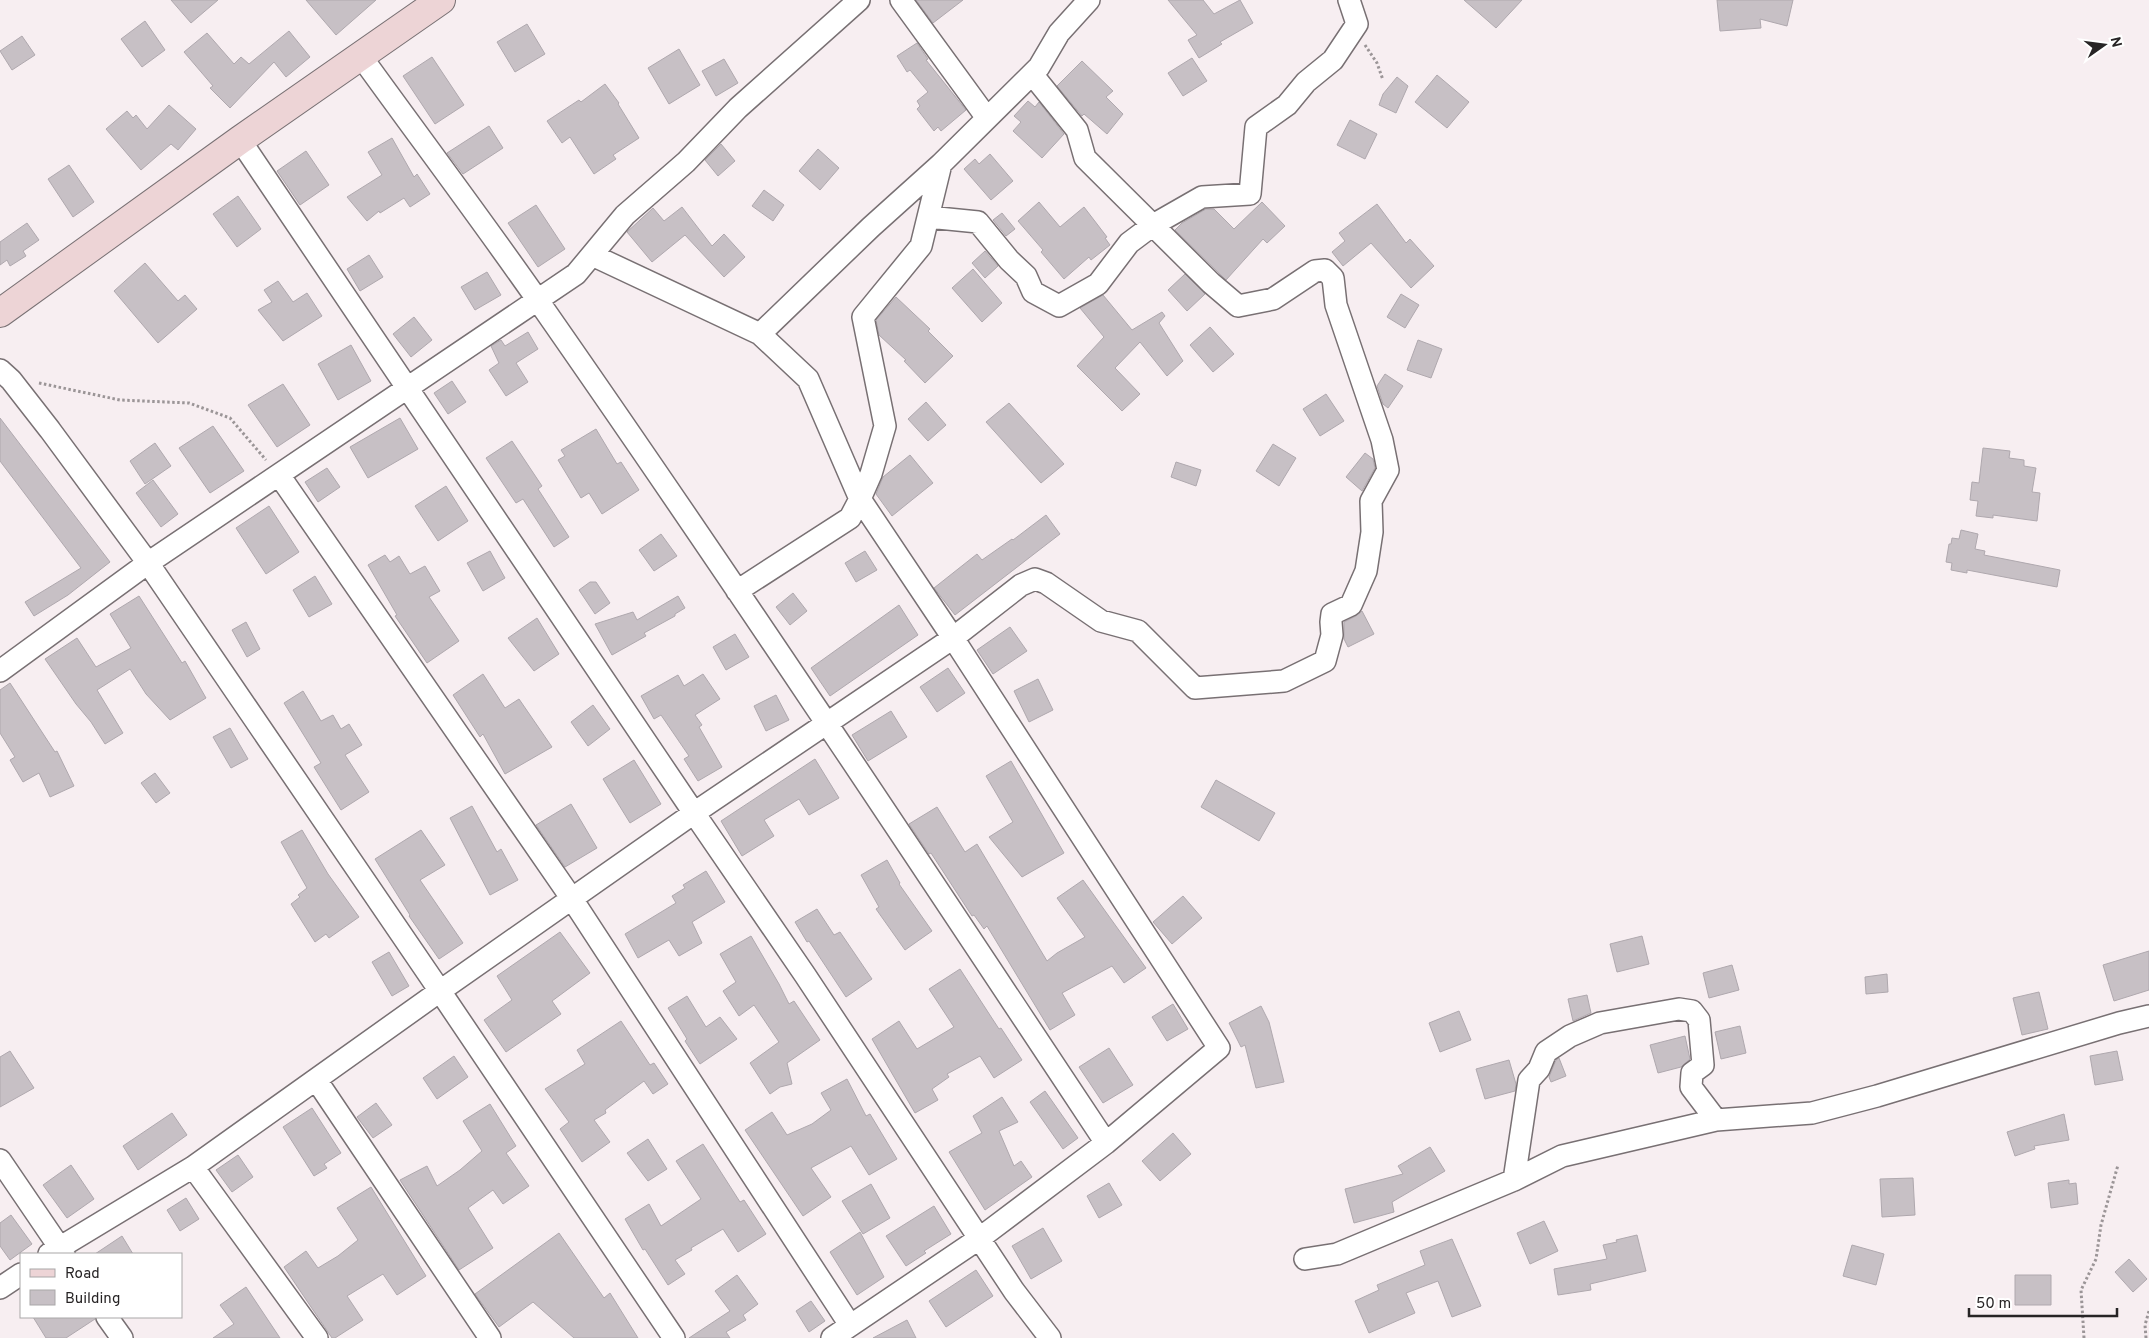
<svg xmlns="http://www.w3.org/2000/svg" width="2149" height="1338" font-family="Overpass,sans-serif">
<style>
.building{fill:#c7c0c5;stroke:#afa8ae}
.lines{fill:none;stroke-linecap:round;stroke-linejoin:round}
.street-casing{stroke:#787073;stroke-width:24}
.secondary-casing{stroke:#787073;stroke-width:30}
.path{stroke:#9b9597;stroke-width:3;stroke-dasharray:2.5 2.5;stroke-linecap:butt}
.street{stroke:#fff;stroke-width:21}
.secondary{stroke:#edd4d6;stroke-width:28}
</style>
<rect width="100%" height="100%" fill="#f7eef1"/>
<path class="building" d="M 171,0 L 218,0 L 191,23 Z
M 306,0 L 376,0 L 336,35 Z
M 916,0 L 963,0 L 933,23 Z
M 1168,0 L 1203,0 L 1214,14 L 1240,0 L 1253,23 L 1220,42 L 1222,44 L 1199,58 L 1188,40 L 1197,35 Z
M 1464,0 L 1522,0 L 1496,28 Z
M 1717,0 L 1793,0 L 1787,26 L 1760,19 L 1761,28 L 1720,31 Z
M 145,21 L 165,50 L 142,67 L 121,39 Z
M 527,24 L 545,54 L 515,72 L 497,42 Z
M 289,31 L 310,57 L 286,77 L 274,62 L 230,108 L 210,88 L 213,86 L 184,52 L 207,33 L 234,64 L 241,57 L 249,64 Z
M 22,36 L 35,55 L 12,70 L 0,51 Z
M 917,43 L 928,59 L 926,60 L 966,110 L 941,131 L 938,127 L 934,131 L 917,109 L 920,106 L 917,101 L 928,92 L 910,70 L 907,72 L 897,56 Z
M 679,49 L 700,85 L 669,104 L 648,68 Z
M 432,57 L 464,105 L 435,124 L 403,76 Z
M 1192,58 L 1207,81 L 1183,96 L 1168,73 Z
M 724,59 L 738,83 L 716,96 L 702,71 Z
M 1082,61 L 1113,91 L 1106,97 L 1123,114 L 1107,134 L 1084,114 L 1082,116 L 1057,86 Z
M 1437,75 L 1469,102 L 1447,128 L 1415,102 Z
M 1397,77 L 1408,86 L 1396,113 L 1379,105 L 1383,94 Z
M 605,84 L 619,103 L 618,104 L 639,138 L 613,155 L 616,159 L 594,174 L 570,137 L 562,143 L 547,121 L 579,100 L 581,102 Z
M 1028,101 L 1035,107 L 1039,102 L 1064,134 L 1042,158 L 1013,131 L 1021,122 L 1014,116 Z
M 169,105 L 196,129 L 178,150 L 171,144 L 141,170 L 106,129 L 127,111 L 133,118 L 136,115 L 147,129 Z
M 1350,120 L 1377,134 L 1365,159 L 1337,145 Z
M 489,126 L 503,148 L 463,174 L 447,153 Z
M 392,138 L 414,177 L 417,174 L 430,194 L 410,207 L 404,198 L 380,213 L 379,211 L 367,221 L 347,197 L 382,175 L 368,152 Z
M 721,144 L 735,161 L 718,176 L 705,160 Z
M 818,149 L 839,168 L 820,190 L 799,171 Z
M 306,151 L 329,185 L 300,205 L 277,171 Z
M 990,154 L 1013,181 L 991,200 L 964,169 L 975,159 L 979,164 Z
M 69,165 L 94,202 L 73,217 L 48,179 Z
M 764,190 L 784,205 L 773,221 L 752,206 Z
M 238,196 L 261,229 L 237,247 L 213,214 Z
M 1039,202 L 1060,227 L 1084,207 L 1107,237 L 1105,238 L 1110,245 L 1091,260 L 1089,257 L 1064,279 L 1041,252 L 1043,250 L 1018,221 Z
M 1262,202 L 1285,226 L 1267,243 L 1263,239 L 1226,280 L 1175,230 L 1182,223 L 1206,209 L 1214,209 L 1234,229 Z
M 1377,204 L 1406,243 L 1410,239 L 1434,266 L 1411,288 L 1371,243 L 1343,266 L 1332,252 L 1345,241 L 1339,233 Z
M 536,205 L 565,249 L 538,267 L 508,223 Z
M 682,207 L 712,246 L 724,234 L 745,257 L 724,277 L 685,235 L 652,262 L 627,232 L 653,208 L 664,221 Z
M 1002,213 L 1015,229 L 1006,236 L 993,220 Z
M 27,223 L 39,240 L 23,251 L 26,256 L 10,266 L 7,260 L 0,265 L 0,242 Z
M 985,251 L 998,266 L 985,278 L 972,263 Z
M 369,255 L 383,277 L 360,291 L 347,269 Z
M 145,263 L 178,301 L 185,295 L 197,309 L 158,343 L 114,291 Z
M 973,269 L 1002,303 L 982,322 L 952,288 Z
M 487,272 L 501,295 L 475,310 L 461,287 Z
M 1185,274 L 1205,294 L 1187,311 L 1168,290 Z
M 278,281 L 293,302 L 307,293 L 322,316 L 283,341 L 258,310 L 272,302 L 264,290 Z
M 1401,294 L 1419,305 L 1405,328 L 1387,317 Z
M 1103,295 L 1132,330 L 1162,312 L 1165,316 L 1159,323 L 1183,361 L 1167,376 L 1140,342 L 1115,368 L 1140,394 L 1122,411 L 1077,366 L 1104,337 L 1080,308 Z
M 896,297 L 930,329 L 928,331 L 953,356 L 925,383 L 904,361 L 906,360 L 879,335 L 876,320 Z
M 414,317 L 432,340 L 411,357 L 393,334 Z
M 1210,327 L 1234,354 L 1213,372 L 1190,345 Z
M 528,332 L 538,349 L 516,363 L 528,382 L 506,396 L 489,370 L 499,363 L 491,346 L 501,340 L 505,346 Z
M 1418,340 L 1442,349 L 1431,378 L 1407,370 Z
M 351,345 L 371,381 L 338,400 L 318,364 Z
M 1385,374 L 1403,386 L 1388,408 L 1383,404 L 1377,386 Z
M 452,381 L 466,402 L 448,414 L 434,393 Z
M 283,384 L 310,425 L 277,447 L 248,405 Z
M 1326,394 L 1344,421 L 1320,436 L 1303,409 Z
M 926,402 L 946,425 L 928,441 L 908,419 Z
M 1009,403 L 1064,464 L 1041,483 L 986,422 Z
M 0,418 L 110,562 L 68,595 L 34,616 L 25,602 L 81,568 L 0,461 Z
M 400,418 L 418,449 L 368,478 L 350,447 Z
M 213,426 L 244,471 L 210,493 L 179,448 Z
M 596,429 L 617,464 L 621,462 L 639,490 L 602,514 L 589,493 L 581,498 L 558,460 L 565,456 L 561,450 Z
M 512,441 L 542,486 L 538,489 L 569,537 L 554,547 L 523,499 L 516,503 L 486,458 Z
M 155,443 L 171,466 L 145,484 L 130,461 Z
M 1273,444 L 1296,458 L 1279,486 L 1256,471 Z
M 1983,448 L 2010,451 L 2009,458 L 2024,460 L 2024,466 L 2036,468 L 2032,492 L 2040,493 L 2037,521 L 1993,515 L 1993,518 L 1976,516 L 1978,501 L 1970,500 L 1972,482 L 1979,483 Z
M 1365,453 L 1373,459 L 1375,468 L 1362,491 L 1346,477 Z
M 910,455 L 933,483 L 892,516 L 876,494 L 883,477 Z
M 1176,462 L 1201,470 L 1196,486 L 1171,477 Z
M 327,468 L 340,487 L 318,502 L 305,482 Z
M 153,480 L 178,514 L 161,527 L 136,493 Z
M 446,486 L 468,521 L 438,541 L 415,506 Z
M 269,506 L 299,552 L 266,574 L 236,528 Z
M 1046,515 L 1060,534 L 955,615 L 934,588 L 977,554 L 982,560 L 1012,539 L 1013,540 Z
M 1961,530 L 1978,534 L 1975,549 L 1985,551 L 1984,555 L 2060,570 L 2057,587 L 1967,570 L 1967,573 L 1951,570 L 1952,563 L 1946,562 L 1949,544 L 1951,544 L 1952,538 L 1959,539 Z
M 661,534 L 677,556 L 654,571 L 639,550 Z
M 490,551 L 505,578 L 483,591 L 467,563 Z
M 865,551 L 877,570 L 856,582 L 845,563 Z
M 385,555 L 390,562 L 399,556 L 410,574 L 425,566 L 440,591 L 429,597 L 459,641 L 427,663 L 395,616 L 397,615 L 368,565 Z
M 315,576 L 332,604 L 309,617 L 293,590 Z
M 590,582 L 596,582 L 610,603 L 595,614 L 579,590 Z
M 793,593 L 807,611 L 790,625 L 776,607 Z
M 139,596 L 182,663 L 185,661 L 206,698 L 170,720 L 146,694 L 130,669 L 97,690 L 123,733 L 105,744 L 91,722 L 76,704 L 45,659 L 77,638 L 96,667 L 131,648 L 110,614 Z
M 678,596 L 685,608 L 675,614 L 675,616 L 644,633 L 646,636 L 612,655 L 595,624 L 633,612 L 637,620 Z
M 899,605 L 918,635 L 830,696 L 811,668 Z
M 1362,611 L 1374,634 L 1348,647 L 1344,639 L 1344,622 L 1356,616 Z
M 537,618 L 559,654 L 534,671 L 508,638 Z
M 246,622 L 260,649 L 247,657 L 232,630 Z
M 1010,627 L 1027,651 L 993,674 L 977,650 Z
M 735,634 L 749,657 L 726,670 L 713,647 Z
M 948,668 L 965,693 L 937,712 L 920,687 Z
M 483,674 L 505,708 L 519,699 L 552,747 L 505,774 L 483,734 L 480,737 L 453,695 Z
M 703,674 L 720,699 L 695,715 L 702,725 L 699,727 L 722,767 L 698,781 L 684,759 L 689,756 L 661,715 L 654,719 L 641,696 L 678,675 L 684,686 Z
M 1038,679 L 1053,710 L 1029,722 L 1014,691 Z
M 10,683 L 55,752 L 57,751 L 74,786 L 50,797 L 39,773 L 23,782 L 10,760 L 15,757 L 0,733 L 0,690 Z
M 303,691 L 321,721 L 333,715 L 341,729 L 349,724 L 362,745 L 345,755 L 369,792 L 341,810 L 314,767 L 321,763 L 284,703 Z
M 776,695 L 789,720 L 766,731 L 754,706 Z
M 593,705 L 610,729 L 588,746 L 571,722 Z
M 891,711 L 907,737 L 868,761 L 852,735 Z
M 230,728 L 248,759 L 231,768 L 213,737 Z
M 815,759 L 839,798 L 809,815 L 799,799 L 764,820 L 774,836 L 742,856 L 721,821 Z
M 634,760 L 661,804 L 630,823 L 603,779 Z
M 1011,761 L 1064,853 L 1022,877 L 989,837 L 1013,822 L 986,776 Z
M 155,773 L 170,793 L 156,803 L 141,783 Z
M 1216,780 L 1275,813 L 1259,841 L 1201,807 Z
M 571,804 L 597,848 L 565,867 L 536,825 Z
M 472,806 L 497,852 L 501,849 L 518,880 L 490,895 L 450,818 Z
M 937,807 L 965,852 L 977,844 L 1047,961 L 1057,953 L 1085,937 L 1057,898 L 1083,880 L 1146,968 L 1124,983 L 1112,966 L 1062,993 L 1075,1015 L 1050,1030 L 987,926 L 984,929 L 974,915 L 972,916 L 931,853 L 929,854 L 909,824 Z
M 302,830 L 328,874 L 359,917 L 329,938 L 326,934 L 315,942 L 291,904 L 300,897 L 298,895 L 307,888 L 281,842 Z
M 421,830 L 445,865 L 420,880 L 463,943 L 439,959 L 409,916 L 410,915 L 375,859 Z
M 887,860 L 900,883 L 899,884 L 932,931 L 905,950 L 876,909 L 879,907 L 861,875 Z
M 706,871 L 725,902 L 692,922 L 702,943 L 679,956 L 669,940 L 638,958 L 625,934 L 676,903 L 672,896 L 685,888 L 683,885 Z
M 1183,896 L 1202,918 L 1172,944 L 1153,922 Z
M 817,909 L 834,935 L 840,932 L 872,979 L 846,997 L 809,941 L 807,942 L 795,922 Z
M 560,932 L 590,973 L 552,1001 L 561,1014 L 506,1052 L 484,1020 L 512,1000 L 497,976 Z
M 751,936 L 779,984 L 789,1004 L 794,1001 L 820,1040 L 787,1063 L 792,1084 L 780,1087 L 770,1094 L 750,1063 L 779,1042 L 754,1005 L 739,1016 L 723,991 L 736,982 L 720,954 Z
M 1642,936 L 1649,964 L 1617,972 L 1610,944 Z
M 2149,951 L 2149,990 L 2114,1001 L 2103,965 Z
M 389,952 L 409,986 L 392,996 L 372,962 Z
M 1732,965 L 1739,990 L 1709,998 L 1703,973 Z
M 960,969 L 999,1029 L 1001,1028 L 1022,1060 L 994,1078 L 980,1056 L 947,1074 L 949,1077 L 932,1089 L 938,1100 L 915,1113 L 872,1039 L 899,1021 L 917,1049 L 954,1027 L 929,989 Z
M 1887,974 L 1888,992 L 1866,994 L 1865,977 Z
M 2039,992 L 2048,1029 L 2022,1035 L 2013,998 Z
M 1587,995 L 1591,1013 L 1573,1021 L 1568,999 Z
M 687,996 L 706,1027 L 720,1017 L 737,1039 L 700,1064 L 685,1041 L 687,1039 L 668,1008 Z
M 1173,1004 L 1188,1029 L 1167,1041 L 1152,1017 Z
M 1261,1006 L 1269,1022 L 1284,1082 L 1256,1088 L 1245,1045 L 1241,1047 L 1229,1023 Z
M 1459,1011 L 1471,1040 L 1440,1052 L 1429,1023 Z
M 621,1021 L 650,1065 L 654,1063 L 668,1084 L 653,1094 L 644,1081 L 605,1110 L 606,1113 L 594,1120 L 610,1142 L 582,1162 L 560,1129 L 569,1122 L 545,1089 L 585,1064 L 577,1050 Z
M 1740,1026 L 1746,1053 L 1721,1059 L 1715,1032 Z
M 1685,1036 L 1690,1059 L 1681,1067 L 1658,1073 L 1650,1045 Z
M 1109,1048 L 1133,1085 L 1103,1103 L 1079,1067 Z
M 10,1051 L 34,1088 L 0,1107 L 0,1057 Z
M 2117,1051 L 2123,1080 L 2095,1085 L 2090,1056 Z
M 454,1056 L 468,1077 L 437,1099 L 423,1078 Z
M 1559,1058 L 1566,1076 L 1551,1082 L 1549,1077 L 1556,1060 Z
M 1509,1060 L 1516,1084 L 1515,1091 L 1485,1099 L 1476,1069 Z
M 847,1079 L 866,1116 L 870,1114 L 897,1159 L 869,1175 L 851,1146 L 811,1168 L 831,1197 L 803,1216 L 745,1130 L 772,1112 L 787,1135 L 812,1124 L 831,1110 L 821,1093 Z
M 1045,1091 L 1078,1138 L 1063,1149 L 1030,1102 Z
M 1002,1097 L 1018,1122 L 999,1131 L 1014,1166 L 1021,1161 L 1032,1177 L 985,1210 L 949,1152 L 982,1133 L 973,1116 Z
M 376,1103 L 392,1125 L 373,1138 L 357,1117 Z
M 490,1104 L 516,1146 L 506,1153 L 529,1186 L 503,1204 L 493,1190 L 468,1208 L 493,1248 L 459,1270 L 400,1180 L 427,1166 L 437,1186 L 460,1170 L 482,1151 L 463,1121 Z
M 312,1108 L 341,1153 L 324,1164 L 327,1168 L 314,1176 L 283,1127 Z
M 172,1113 L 187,1135 L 138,1170 L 123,1146 Z
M 2064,1114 L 2069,1140 L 2034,1146 L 2035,1149 L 2015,1156 L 2007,1132 Z
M 1173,1133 L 1191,1154 L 1160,1181 L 1142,1161 Z
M 648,1139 L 667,1169 L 648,1181 L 627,1153 Z
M 703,1144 L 740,1202 L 744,1200 L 766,1234 L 738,1252 L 723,1229 L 691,1248 L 692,1250 L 675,1260 L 685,1274 L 668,1285 L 645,1249 L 643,1250 L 625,1219 L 649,1204 L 661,1226 L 701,1199 L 676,1161 Z
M 1430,1147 L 1445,1171 L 1392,1202 L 1394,1212 L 1354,1223 L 1345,1189 L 1403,1174 L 1398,1166 Z
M 238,1155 L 253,1177 L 232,1192 L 216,1170 Z
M 71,1165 L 94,1199 L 67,1218 L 43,1185 Z
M 1913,1178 L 1915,1215 L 1882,1217 L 1880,1179 Z
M 2069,1180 L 2069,1184 L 2076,1183 L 2078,1204 L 2051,1208 L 2048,1183 Z
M 1109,1183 L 1122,1205 L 1099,1218 L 1087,1196 Z
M 871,1184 L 890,1218 L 863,1234 L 842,1201 Z
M 371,1187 L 426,1276 L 397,1295 L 383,1274 L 347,1296 L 363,1320 L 335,1338 L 332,1338 L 284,1267 L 306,1251 L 318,1268 L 338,1256 L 358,1240 L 337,1208 Z
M 186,1198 L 199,1219 L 180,1231 L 167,1210 Z
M 934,1206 L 951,1234 L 924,1251 L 926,1253 L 906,1266 L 886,1236 Z
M 11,1215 L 32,1244 L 10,1260 L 0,1246 L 0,1223 Z
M 1544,1221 L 1558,1251 L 1530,1264 L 1517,1233 Z
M 1043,1228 L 1062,1261 L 1031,1279 L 1012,1246 Z
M 860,1232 L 884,1277 L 857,1295 L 830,1252 Z
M 559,1233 L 604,1298 L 610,1293 L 638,1338 L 574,1338 L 533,1302 L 499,1327 L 475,1294 Z
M 1637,1235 L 1646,1271 L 1590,1284 L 1591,1290 L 1558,1295 L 1554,1269 L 1607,1259 L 1603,1245 L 1617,1242 L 1616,1240 Z
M 122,1236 L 133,1254 L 95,1254 Z
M 1452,1239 L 1481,1306 L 1452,1317 L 1438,1281 L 1406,1293 L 1415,1313 L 1369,1333 L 1355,1301 L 1379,1290 L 1377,1285 L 1425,1265 L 1420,1251 Z
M 1852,1245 L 1884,1254 L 1876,1285 L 1843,1276 Z
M 2129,1259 L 2147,1279 L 2133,1292 L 2115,1272 Z
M 976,1270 L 993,1296 L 946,1327 L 929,1301 Z
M 737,1275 L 758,1304 L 743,1315 L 746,1320 L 726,1332 L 730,1338 L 689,1338 L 730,1311 L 715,1291 Z
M 2015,1275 L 2051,1275 L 2051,1305 L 2015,1305 Z
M 246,1287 L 280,1338 L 213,1338 L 234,1324 L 220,1305 Z
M 811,1301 L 825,1321 L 809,1332 L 796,1311 Z
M 33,1317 L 95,1317 L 95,1319 L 66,1338 L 46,1338 Z
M 907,1320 L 916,1338 L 873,1338 Z"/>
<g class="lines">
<g class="street-casing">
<path id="street" d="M 901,0 L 987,118
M 360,55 C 420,138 481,219 539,302 C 733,580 919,861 1106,1143
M 240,140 L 694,813 L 953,638 L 1219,1048 L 1106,1143 L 980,1238 L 832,1338
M 928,217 L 978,222 L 1009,260 L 1026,276 L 1033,292 L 1059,306 L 1098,284 L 1129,243 L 1153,225 L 1202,197 L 1250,194 L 1256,127 L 1287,105 L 1306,82 L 1333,60 L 1357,24 L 1349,0
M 592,255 L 760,334 L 808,379 L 860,499 L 953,638 L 1021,585 L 1035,579 L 1046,583 L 1101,621 L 1138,631 L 1195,688 L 1284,681 L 1325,661 L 1332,635 L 1331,622 L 1332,614 L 1351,605 L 1366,571 L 1372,532 L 1371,501 L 1388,470 L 1382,440 L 1336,305 L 1333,278 L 1325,270 L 1315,271 L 1273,299 L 1238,306 L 1211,283 L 1085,158 L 1077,130 L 1032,74
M 760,334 L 871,227 L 941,164
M 0,370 L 11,380 L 50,430 L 148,563 L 440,991 L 694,813 L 805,975 L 1014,1291 L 1050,1338
M 279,475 L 572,899 L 850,1325
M 737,591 L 850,518 L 860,499 L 871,474 L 885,426 L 863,317 L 921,246 L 941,164 L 1039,67 L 1059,33 L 1089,0
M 0,671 L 148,563 L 576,274 L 625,215 L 686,162 L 738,108 L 859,0
M 317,1081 L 490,1338
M 0,1160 L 64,1254
M 193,1167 L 317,1338
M 1514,1180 L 1529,1080 L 1539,1069 L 1546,1052 L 1570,1036 L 1600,1023 L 1679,1009 L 1692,1011 L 1699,1020 L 1703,1065 L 1692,1073 L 1691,1087 L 1716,1120
M 49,1254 L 193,1167 L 440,991 L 674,1338
M 1305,1259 L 1337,1254 L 1514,1180 L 1562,1156 L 1716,1120 L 1812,1113 L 1877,1096 L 2119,1023 L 2149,1016
M 0,1288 L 21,1274
M 107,1317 L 122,1338"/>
</g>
<g class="secondary-casing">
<path id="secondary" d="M 0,313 L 240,140 L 441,0"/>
</g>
<path class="path" d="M 1365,45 L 1377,63 L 1383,80
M 39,383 L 120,400 L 189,403 L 230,418 L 266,460
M 2084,1338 L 2081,1290 L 2096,1259 L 2101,1225 L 2118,1165
M 2146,1338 L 2145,1325 L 2149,1311"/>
<use href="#street" class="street"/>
<use href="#secondary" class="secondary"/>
</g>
<rect x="20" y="1253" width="162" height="65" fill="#ffffff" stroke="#a9a7a8"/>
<rect x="30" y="1269" width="25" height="8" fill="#edd4d6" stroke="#a9a7a8"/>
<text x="65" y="1278" font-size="15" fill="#272425">Road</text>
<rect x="30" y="1290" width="25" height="15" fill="#c7c0c5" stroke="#a9a7a8"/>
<text x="65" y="1303" font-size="15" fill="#272425">Building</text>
<g transform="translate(2104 45) rotate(76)" stroke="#ffffff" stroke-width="4" paint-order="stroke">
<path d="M0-4L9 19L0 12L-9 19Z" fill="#272425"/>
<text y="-8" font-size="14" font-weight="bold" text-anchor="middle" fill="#272425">N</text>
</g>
<path d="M1969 1308v8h148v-8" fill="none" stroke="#272425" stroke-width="2.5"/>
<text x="1976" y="1308" font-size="15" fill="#272425" stroke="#ffffff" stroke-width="4" paint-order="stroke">50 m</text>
</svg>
